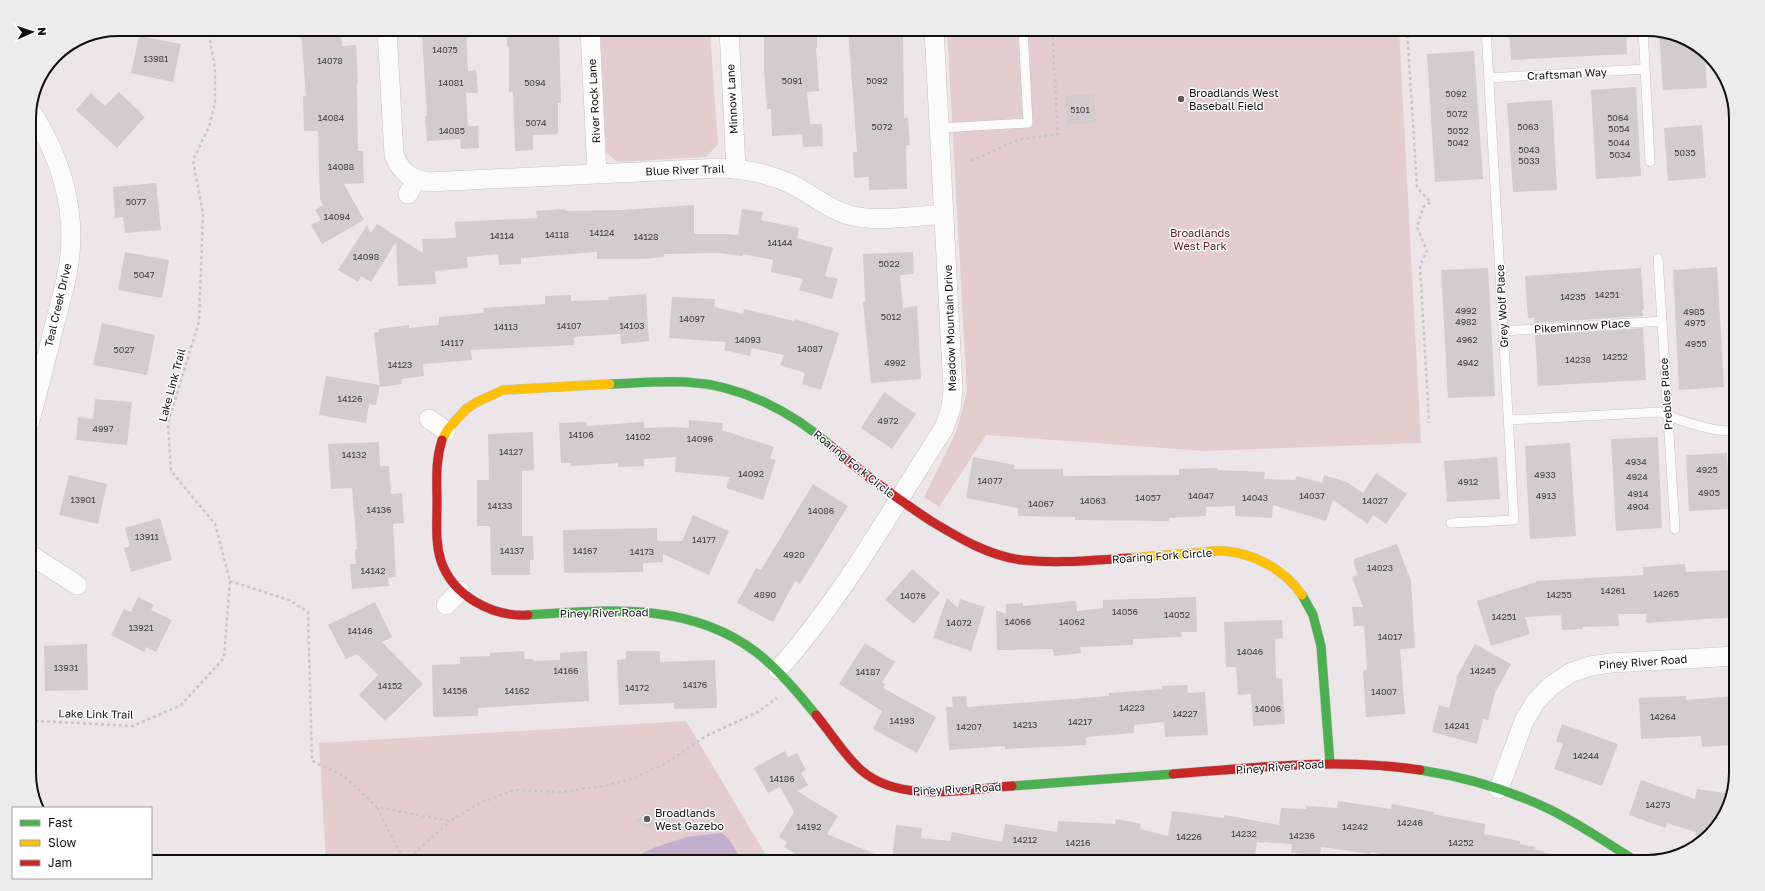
<svg xmlns="http://www.w3.org/2000/svg" width="1765" height="891" font-family="'Golos Text',sans-serif">
<style>
.green{fill:#e4cdce}
.water{fill:#c0afcf}
.building{fill:#d1ccce}
.lines{fill:none;stroke-linecap:round;stroke-linejoin:round}
.lane-casing{stroke:#c8c3c6;stroke-width:10}
.street-casing{stroke:#c8c3c6;stroke-width:20}
.fast-casing{stroke:#c8c3c6;stroke-width:10}
.slow-casing{stroke:#c8c3c6;stroke-width:10}
.jam-casing{stroke:#c8c3c6;stroke-width:10}
.path{stroke:#c8c7c7;stroke-width:2.5;stroke-dasharray:3 3;stroke-linecap:butt}
.lane{stroke:#fcfbfc;stroke-width:9}
.street{stroke:#fcfbfc;stroke-width:19}
.fast{stroke:#4caf50;stroke-width:9}
.slow{stroke:#ffc107;stroke-width:9}
.jam{stroke:#c62828;stroke-width:9}
.poi-dot{fill:#5e5a5c;stroke:#fff;stroke-width:1.5}
.labels{text-anchor:middle;stroke-width:3;stroke-linejoin:round;paint-order:stroke}
.number-label{font-size:9px;fill:#444042}
.street-label{font-size:11px;fill:#110e10;stroke:#fff}
.poi-label{font-size:11px;fill:#110e10;stroke:#fff;text-anchor:start}
.park-label{font-size:11px;fill:#682425;stroke:#fff}
.rim{fill:none;stroke:#110e10;stroke-width:2}
</style>
<rect width="100%" height="100%" fill="#ece6e9"/>
<path class="green" d="M 600,29 L 706,29 L 710,33 L 718,144 L 706,157 L 617,162 L 606,152 Z
M 947,29 L 1399,29 L 1421,443 L 1205,451 L 986,435 L 939,507 L 924,497 L 957,430 L 967,391 Z
M 686,721 L 770,862 L 326,862 L 319,743 Z"/>
<path class="water" d="M 721,833 C 733,839 734,853 745,860 L 745,862 L 624,862 L 656,847 L 687,837 Z"/>
<path class="building" d="M 301,29 L 341,29 L 342,46 L 356,45 L 358,83 L 357,83 L 358,151 L 363,151 L 364,183 L 344,184 L 364,220 L 322,244 L 311,225 L 321,220 L 315,210 L 323,205 L 320,199 L 318,131 L 304,131 L 303,96 L 306,96 Z
M 447,29 L 466,29 L 468,71 L 476,70 L 478,93 L 466,93 L 468,126 L 478,126 L 479,148 L 461,149 L 460,139 L 427,141 L 425,116 L 427,116 L 422,36 L 448,35 Z
M 506,29 L 525,29 L 525,30 L 559,29 L 561,103 L 558,103 L 558,134 L 533,135 L 533,150 L 515,151 L 513,92 L 509,92 L 509,46 L 507,46 Z
M 794,29 L 817,29 L 817,48 L 816,48 L 819,91 L 807,92 L 810,124 L 822,124 L 823,146 L 803,147 L 802,134 L 772,136 L 771,109 L 767,109 L 764,71 L 764,32 L 794,31 Z
M 848,29 L 903,29 L 904,118 L 908,118 L 910,145 L 906,146 L 907,189 L 869,190 L 869,177 L 854,178 L 853,152 L 857,152 Z
M 1509,29 L 1626,29 L 1627,54 L 1511,60 Z
M 1659,32 L 1686,38 L 1705,55 L 1707,88 L 1663,90 Z
M 139,36 L 181,44 L 173,82 L 131,73 Z
M 1474,51 L 1483,179 L 1435,182 L 1427,54 Z
M 1636,87 L 1641,176 L 1596,179 L 1591,90 Z
M 119,92 L 145,117 L 117,148 L 76,110 L 91,93 L 105,106 Z
M 1094,94 L 1096,123 L 1067,125 L 1065,96 Z
M 1552,100 L 1557,190 L 1513,192 L 1507,103 Z
M 1702,125 L 1706,178 L 1668,181 L 1664,128 Z
M 156,183 L 161,230 L 125,233 L 123,217 L 115,218 L 113,187 Z
M 694,205 L 694,234 L 725,234 L 738,235 L 742,209 L 763,212 L 761,220 L 799,228 L 797,238 L 833,248 L 825,276 L 838,279 L 832,299 L 799,290 L 803,279 L 771,272 L 773,260 L 743,254 L 743,256 L 719,253 L 664,254 L 664,257 L 643,259 L 597,259 L 597,252 L 521,258 L 521,264 L 499,265 L 498,254 L 467,257 L 468,268 L 435,271 L 436,284 L 398,286 L 396,242 L 371,282 L 361,276 L 358,282 L 338,270 L 367,225 L 371,233 L 377,224 L 423,253 L 422,239 L 456,238 L 455,222 L 537,218 L 536,211 L 565,209 L 565,211 L 621,210 Z
M 125,252 L 169,260 L 162,298 L 118,290 Z
M 913,252 L 914,274 L 900,275 L 903,308 L 917,306 L 921,379 L 871,383 L 863,302 L 865,302 L 863,254 Z
M 1717,267 L 1724,387 L 1679,390 L 1673,270 Z
M 1488,268 L 1495,396 L 1448,398 L 1441,270 Z
M 1641,268 L 1644,309 L 1642,310 L 1643,316 L 1535,323 L 1534,318 L 1528,318 L 1525,276 Z
M 646,294 L 649,341 L 621,344 L 620,334 L 574,337 L 574,345 L 471,350 L 472,360 L 423,364 L 424,376 L 401,379 L 402,384 L 380,387 L 374,333 L 379,332 L 379,329 L 409,325 L 409,328 L 439,325 L 439,317 L 484,313 L 483,308 L 545,304 L 545,296 L 571,295 L 571,301 L 609,300 L 608,297 Z
M 672,297 L 715,299 L 714,307 L 743,314 L 744,309 L 794,321 L 795,319 L 839,333 L 821,390 L 802,384 L 805,373 L 780,365 L 784,355 L 752,348 L 750,356 L 724,350 L 726,342 L 669,338 Z
M 102,323 L 155,335 L 147,375 L 93,365 Z
M 1643,328 L 1646,380 L 1538,386 L 1535,335 Z
M 326,376 L 380,385 L 376,405 L 369,404 L 366,423 L 319,415 Z
M 884,392 L 916,414 L 892,449 L 861,428 Z
M 95,399 L 132,402 L 127,445 L 76,440 L 78,417 L 93,419 Z
M 689,420 L 723,423 L 722,430 L 774,447 L 770,458 L 776,460 L 763,500 L 726,488 L 730,477 L 675,472 L 676,457 L 644,459 L 644,466 L 618,467 L 618,463 L 571,466 L 571,463 L 561,463 L 559,423 L 586,422 L 587,426 L 644,422 L 644,428 L 672,427 L 689,428 Z
M 533,432 L 534,470 L 522,471 L 522,536 L 533,536 L 534,560 L 530,560 L 530,575 L 491,575 L 490,526 L 477,526 L 477,480 L 489,480 L 488,434 Z
M 1658,437 L 1662,528 L 1616,531 L 1611,439 Z
M 379,442 L 380,466 L 389,466 L 391,494 L 402,493 L 404,523 L 393,524 L 396,577 L 388,578 L 389,586 L 352,589 L 350,564 L 356,564 L 355,549 L 357,549 L 352,488 L 331,489 L 328,444 Z
M 1570,443 L 1576,536 L 1530,539 L 1525,446 Z
M 1727,453 L 1730,509 L 1689,511 L 1686,455 Z
M 973,457 L 1015,465 L 1014,469 L 1063,469 L 1063,476 L 1179,475 L 1179,469 L 1217,468 L 1217,470 L 1265,472 L 1264,479 L 1295,480 L 1297,476 L 1322,483 L 1324,475 L 1347,482 L 1363,493 L 1376,473 L 1407,494 L 1386,524 L 1373,515 L 1368,524 L 1333,500 L 1326,521 L 1273,505 L 1272,518 L 1235,516 L 1235,506 L 1206,507 L 1206,516 L 1169,518 L 1169,521 L 1075,520 L 1075,517 L 1018,516 L 1018,508 L 966,498 Z
M 1497,457 L 1500,499 L 1447,502 L 1444,461 Z
M 69,475 L 107,484 L 98,524 L 59,515 Z
M 813,484 L 848,506 L 800,584 L 795,581 L 773,622 L 737,603 L 756,568 L 761,570 Z
M 693,515 L 729,531 L 709,575 L 663,554 L 663,562 L 643,563 L 643,572 L 564,573 L 563,530 L 657,528 L 657,541 L 682,541 Z
M 160,518 L 172,560 L 131,572 L 124,548 L 130,546 L 125,528 Z
M 1397,544 L 1411,581 L 1415,648 L 1400,649 L 1405,714 L 1366,717 L 1363,670 L 1367,670 L 1364,626 L 1354,626 L 1352,607 L 1363,607 L 1352,577 L 1358,575 L 1354,565 L 1354,559 Z
M 1685,564 L 1686,572 L 1735,570 L 1736,617 L 1646,623 L 1646,614 L 1618,614 L 1619,626 L 1582,627 L 1583,629 L 1562,630 L 1561,615 L 1525,617 L 1530,634 L 1491,646 L 1477,601 L 1536,582 L 1536,581 L 1643,575 L 1643,567 Z
M 912,569 L 940,593 L 914,624 L 885,600 Z
M 138,597 L 154,605 L 151,610 L 172,620 L 156,652 L 146,647 L 144,652 L 111,635 L 124,609 L 131,612 Z
M 1196,597 L 1197,632 L 1181,632 L 1182,637 L 1133,639 L 1133,645 L 1080,647 L 1081,653 L 1054,656 L 1053,649 L 997,650 L 996,610 L 1006,614 L 1006,604 L 1023,603 L 1023,606 L 1076,601 L 1077,611 L 1103,608 L 1103,600 Z
M 947,598 L 958,608 L 960,599 L 985,607 L 971,651 L 933,638 Z
M 375,602 L 392,637 L 382,642 L 423,684 L 385,721 L 359,695 L 378,675 L 357,654 L 346,659 L 328,625 Z
M 1282,620 L 1283,638 L 1275,639 L 1276,678 L 1282,678 L 1285,724 L 1253,726 L 1251,694 L 1238,695 L 1236,667 L 1226,667 L 1224,622 Z
M 865,643 L 895,662 L 882,682 L 885,684 L 883,688 L 936,717 L 917,753 L 873,729 L 882,711 L 839,684 Z
M 87,644 L 88,690 L 45,691 L 44,646 Z
M 1475,644 L 1511,664 L 1495,693 L 1488,720 L 1483,719 L 1477,744 L 1432,732 L 1439,705 L 1449,708 L 1457,679 L 1456,678 Z
M 524,651 L 525,659 L 533,659 L 533,661 L 560,660 L 560,653 L 587,651 L 589,701 L 478,708 L 478,716 L 433,717 L 432,665 L 460,664 L 460,657 L 490,656 L 490,653 Z
M 626,651 L 660,651 L 660,662 L 715,660 L 717,708 L 674,709 L 674,703 L 619,705 L 617,660 L 626,659 Z
M 1187,685 L 1188,693 L 1205,692 L 1208,735 L 1165,737 L 1164,722 L 1134,725 L 1134,733 L 1086,737 L 1086,745 L 1005,749 L 1005,746 L 949,750 L 946,707 L 953,707 L 952,697 L 966,696 L 967,707 L 1109,696 L 1109,693 L 1162,689 L 1162,686 Z
M 1686,696 L 1686,700 L 1736,696 L 1736,745 L 1702,747 L 1701,736 L 1641,739 L 1639,698 Z
M 1562,724 L 1618,744 L 1602,786 L 1554,769 L 1563,744 L 1556,741 Z
M 785,751 L 788,757 L 797,753 L 806,770 L 801,773 L 808,785 L 797,791 L 838,816 L 827,834 L 892,861 L 896,825 L 922,828 L 921,838 L 950,841 L 952,832 L 1002,842 L 1005,824 L 1057,832 L 1058,821 L 1115,824 L 1116,819 L 1141,824 L 1140,829 L 1168,836 L 1172,811 L 1224,818 L 1225,815 L 1279,825 L 1281,808 L 1306,809 L 1306,806 L 1337,808 L 1338,801 L 1391,809 L 1392,804 L 1434,812 L 1433,814 L 1485,824 L 1484,834 L 1520,841 L 1520,844 L 1535,847 L 1535,849 L 1565,859 L 1565,862 L 1421,862 L 1371,852 L 1371,854 L 1321,847 L 1320,855 L 1291,853 L 1292,844 L 1264,842 L 1264,843 L 1257,842 L 1254,862 L 1208,854 L 1207,862 L 1152,855 L 1151,862 L 809,862 L 784,847 L 787,842 L 779,837 L 794,812 L 780,787 L 768,793 L 754,768 Z
M 1641,780 L 1695,799 L 1697,789 L 1731,794 L 1727,812 L 1696,847 L 1694,848 L 1696,832 L 1667,823 L 1665,828 L 1629,815 Z
M 646,812 L 653,814 L 656,829 L 634,822 Z"/>
<g class="lines">
<g class="lane-casing">
<path id="lane" d="M 1643,29 L 1650,162
M 1489,78 L 1645,69
M 940,128 L 1028,123 L 1023,29
M 1658,258 L 1675,529
M 1503,331 L 1662,321
M 1509,420 L 1661,412 C 1681,422 1714,432 1736,431
M 1451,523 L 1514,520 L 1486,29"/>
</g>
<g class="street-casing">
<path id="street" d="M 387,29 L 394,155 C 401,172 410,179 428,182 L 721,168 C 745,169 770,174 791,184 C 812,194 830,211 853,216 C 879,222 918,216 944,214
M 590,29 L 597,174
M 729,29 L 736,169
M 408,194 L 416,180
M 429,419 L 446,431
M 29,424 C 38,391 46,359 54,327 C 58,309 64,292 67,274 C 79,216 62,158 30,110
M 29,554 L 77,585
M 446,605 L 460,591
M 778,670 C 843,597 891,510 944,428 L 951,408 L 953,389 L 934,29
M 1499,789 L 1524,721 L 1536,701 L 1551,686 L 1570,673 L 1590,666 L 1611,663 L 1736,656"/>
</g>
<g class="fast-casing">
<path id="fast" d="M 610,384 C 635,383 661,381 686,382 C 741,385 791,411 831,446
M 1302,595 L 1313,615 L 1321,646 L 1330,763
M 528,615 C 606,610 689,601 756,652 C 779,670 798,693 816,715
M 1420,770 C 1465,777 1510,790 1551,810 C 1581,825 1609,844 1637,862
M 1012,786 L 1173,774"/>
</g>
<g class="slow-casing">
<path id="slow" d="M 442,440 L 448,429 L 466,409 L 477,402 L 503,390 L 610,384
M 1129,558 C 1150,556 1172,555 1193,553 C 1203,553 1214,550 1224,551 C 1254,553 1285,570 1302,595"/>
</g>
<g class="jam-casing">
<path id="jam" d="M 442,440 C 435,462 437,481 437,503 C 437,523 435,542 441,561 C 453,596 492,617 528,615
M 831,446 C 863,474 896,498 931,521 C 959,538 989,556 1022,560 C 1058,564 1093,560 1129,558
M 816,715 C 831,733 844,755 861,770 C 900,804 965,789 1012,786
M 1173,774 C 1256,768 1338,757 1420,770"/>
</g>
<path class="path" d="M 1407,29 L 1417,188 L 1431,202 L 1423,207 L 1417,227 L 1427,251 L 1420,265 L 1429,423
M 971,161 L 1017,140 L 1058,134 L 1052,29
M 230,581 L 289,600 L 308,612 L 312,761 L 344,776 L 377,807 L 450,821 L 482,802 L 515,790 L 561,792 L 603,786 L 635,778 L 668,762 L 706,736 L 758,712 L 777,698
M 29,722 L 37,721 L 133,726 L 181,705 L 224,658 L 230,581 L 215,524 L 171,471 L 168,423 L 199,322 L 203,214 L 193,160 L 209,127 L 215,103 L 215,69 L 208,29
M 377,808 L 405,862
M 405,862 L 450,821"/>
<use href="#lane" class="lane"/>
<use href="#street" class="street"/>
<use href="#fast" class="fast"/>
<use href="#slow" class="slow"/>
<use href="#jam" class="jam"/>
</g>
<g class="poi-dot">
<circle cx="1181" cy="99" r="4"/>
<circle cx="647" cy="819" r="4"/>
</g>
<g class="labels">
<g class="number-label">
<text x="445" y="53">14075</text>
<text x="156" y="62">13981</text>
<text x="330" y="64">14078</text>
<text x="792" y="84">5091</text>
<text x="877" y="84">5092</text>
<text x="451" y="86">14081</text>
<text x="535" y="86">5094</text>
<text x="1456" y="97">5092</text>
<text x="1080" y="113">5101</text>
<text x="1457" y="117">5072</text>
<text x="331" y="121">14084</text>
<text x="1618" y="121">5064</text>
<text x="536" y="126">5074</text>
<text x="882" y="130">5072</text>
<text x="1528" y="130">5063</text>
<text x="1619" y="132">5054</text>
<text x="452" y="134">14085</text>
<text x="1458" y="134">5052</text>
<text x="1458" y="146">5042</text>
<text x="1619" y="146">5044</text>
<text x="1529" y="153">5043</text>
<text x="1685" y="156">5035</text>
<text x="1620" y="158">5034</text>
<text x="1529" y="164">5033</text>
<text x="341" y="170">14088</text>
<text x="136" y="205">5077</text>
<text x="337" y="220">14094</text>
<text x="602" y="236">14124</text>
<text x="557" y="238">14118</text>
<text x="502" y="239">14114</text>
<text x="646" y="240">14128</text>
<text x="780" y="246">14144</text>
<text x="366" y="260">14098</text>
<text x="889" y="267">5022</text>
<text x="144" y="278">5047</text>
<text x="1607" y="298">14251</text>
<text x="1573" y="300">14235</text>
<text x="1466" y="314">4992</text>
<text x="1694" y="315">4985</text>
<text x="891" y="320">5012</text>
<text x="692" y="322">14097</text>
<text x="1466" y="325">4982</text>
<text x="1695" y="326">4975</text>
<text x="569" y="329">14107</text>
<text x="632" y="329">14103</text>
<text x="506" y="330">14113</text>
<text x="748" y="343">14093</text>
<text x="1467" y="343">4962</text>
<text x="452" y="346">14117</text>
<text x="1696" y="347">4955</text>
<text x="810" y="352">14087</text>
<text x="124" y="353">5027</text>
<text x="1615" y="360">14252</text>
<text x="1578" y="363">14238</text>
<text x="895" y="366">4992</text>
<text x="1468" y="366">4942</text>
<text x="400" y="368">14123</text>
<text x="350" y="402">14126</text>
<text x="888" y="424">4972</text>
<text x="103" y="432">4997</text>
<text x="581" y="438">14106</text>
<text x="638" y="440">14102</text>
<text x="700" y="442">14096</text>
<text x="511" y="455">14127</text>
<text x="354" y="458">14132</text>
<text x="1636" y="465">4934</text>
<text x="1707" y="473">4925</text>
<text x="751" y="477">14092</text>
<text x="1545" y="478">4933</text>
<text x="1637" y="480">4924</text>
<text x="990" y="484">14077</text>
<text x="1468" y="485">4912</text>
<text x="1709" y="496">4905</text>
<text x="1638" y="497">4914</text>
<text x="1201" y="499">14047</text>
<text x="1312" y="499">14037</text>
<text x="1546" y="499">4913</text>
<text x="1148" y="501">14057</text>
<text x="1255" y="501">14043</text>
<text x="83" y="503">13901</text>
<text x="1093" y="504">14063</text>
<text x="1375" y="504">14027</text>
<text x="1041" y="507">14067</text>
<text x="500" y="509">14133</text>
<text x="1638" y="510">4904</text>
<text x="379" y="513">14136</text>
<text x="821" y="514">14086</text>
<text x="147" y="540">13911</text>
<text x="704" y="543">14177</text>
<text x="512" y="554">14137</text>
<text x="585" y="554">14167</text>
<text x="642" y="555">14173</text>
<text x="794" y="558">4920</text>
<text x="1380" y="571">14023</text>
<text x="373" y="574">14142</text>
<text x="1613" y="594">14261</text>
<text x="1666" y="597">14265</text>
<text x="765" y="598">4890</text>
<text x="1559" y="598">14255</text>
<text x="913" y="599">14076</text>
<text x="1125" y="615">14056</text>
<text x="1177" y="618">14052</text>
<text x="1504" y="620">14251</text>
<text x="1018" y="625">14066</text>
<text x="1072" y="625">14062</text>
<text x="959" y="626">14072</text>
<text x="141" y="631">13921</text>
<text x="360" y="634">14146</text>
<text x="1390" y="640">14017</text>
<text x="1250" y="655">14046</text>
<text x="66" y="671">13931</text>
<text x="566" y="674">14166</text>
<text x="1483" y="674">14245</text>
<text x="868" y="675">14187</text>
<text x="695" y="688">14176</text>
<text x="390" y="689">14152</text>
<text x="637" y="691">14172</text>
<text x="455" y="694">14156</text>
<text x="517" y="694">14162</text>
<text x="1384" y="695">14007</text>
<text x="1132" y="711">14223</text>
<text x="1268" y="712">14006</text>
<text x="1185" y="717">14227</text>
<text x="1663" y="720">14264</text>
<text x="902" y="724">14193</text>
<text x="1080" y="725">14217</text>
<text x="1025" y="728">14213</text>
<text x="1457" y="729">14241</text>
<text x="969" y="730">14207</text>
<text x="1586" y="759">14244</text>
<text x="782" y="782">14186</text>
<text x="1658" y="808">14273</text>
<text x="1410" y="826">14246</text>
<text x="809" y="830">14192</text>
<text x="1355" y="830">14242</text>
<text x="1244" y="837">14232</text>
<text x="1302" y="839">14236</text>
<text x="1189" y="840">14226</text>
<text x="1025" y="843">14212</text>
<text x="1078" y="846">14216</text>
<text x="1461" y="846">14252</text>
</g>
<g class="street-label">
<text transform="translate(1567 74) rotate(-3)" y="4">Craftsman Way</text>
<text transform="translate(732 99) rotate(-93)" y="4">Minnow Lane</text>
<text transform="translate(594 101) rotate(-93)" y="4">River Rock Lane</text>
<text transform="translate(685 170) rotate(-2)" y="4">Blue River Trail</text>
<text transform="translate(58 305) rotate(-77)" y="4">Teal Creek Drive</text>
<text transform="translate(1502 306) rotate(-93)" y="4">Grey Wolf Place</text>
<text transform="translate(1582 326) rotate(-4)" y="4">Pikeminnow Place</text>
<text transform="translate(950 328) rotate(-92)" y="4">Meadow Mountain Drive</text>
<text transform="translate(172 385) rotate(-75)" y="4">Lake Link Trail</text>
<text transform="translate(1666 394) rotate(-94)" y="4">Prebles Place</text>
<text transform="translate(854 464) rotate(39)" y="4">Roaring Fork Circle</text>
<text transform="translate(1162 556) rotate(-4)" y="4">Roaring Fork Circle</text>
<text transform="translate(604 613) rotate(-1)" y="4">Piney River Road</text>
<text transform="translate(1643 662) rotate(-4)" y="4">Piney River Road</text>
<text transform="translate(96 714) rotate(1)" y="4">Lake Link Trail</text>
<text transform="translate(1280 767) rotate(-4)" y="4">Piney River Road</text>
<text transform="translate(957 789) rotate(-3)" y="4">Piney River Road</text>
</g>
<g class="poi-label">
<text x="1189" y="97">Broadlands West<tspan x="1189" dy="13">Baseball Field</tspan></text>
<text x="655" y="817">Broadlands<tspan x="655" dy="13">West Gazebo</tspan></text>
</g>
<g class="park-label">
<text x="1200" y="237">Broadlands<tspan x="1200" dy="13">West Park</tspan></text>
</g>
</g>
<path d="M0 0H1765V891H0ZM118 36H1647A82 82 0 0 1 1729 118V773A82 82 0 0 1 1647 855H118A82 82 0 0 1 36 773V118A82 82 0 0 1 118 36Z" fill="#ececec" fill-rule="evenodd"/>
<path class="rim" d="M118 36H1647A82 82 0 0 1 1729 118V773A82 82 0 0 1 1647 855H118A82 82 0 0 1 36 773V118A82 82 0 0 1 118 36Z"/>
<rect x="12" y="807" width="140" height="72" fill="#ffffff" stroke="#a09f9f"/>
<rect x="20" y="820" width="20" height="6" fill="#4caf50" stroke="#a09f9f"/>
<text x="48" y="827" font-size="12" fill="#110e10">Fast</text>
<rect x="20" y="840" width="20" height="6" fill="#ffc107" stroke="#a09f9f"/>
<text x="48" y="847" font-size="12" fill="#110e10">Slow</text>
<rect x="20" y="860" width="20" height="6" fill="#c62828" stroke="#a09f9f"/>
<text x="48" y="867" font-size="12" fill="#110e10">Jam</text>
<g transform="translate(32 32) rotate(87)" stroke="#ffffff" stroke-width="3" paint-order="stroke">
<path d="M0-3L7 15L0 10L-7 15Z" fill="#110e10"/>
<text y="-6" font-size="11" font-weight="bold" text-anchor="middle" fill="#110e10">N</text>
</g>
</svg>
